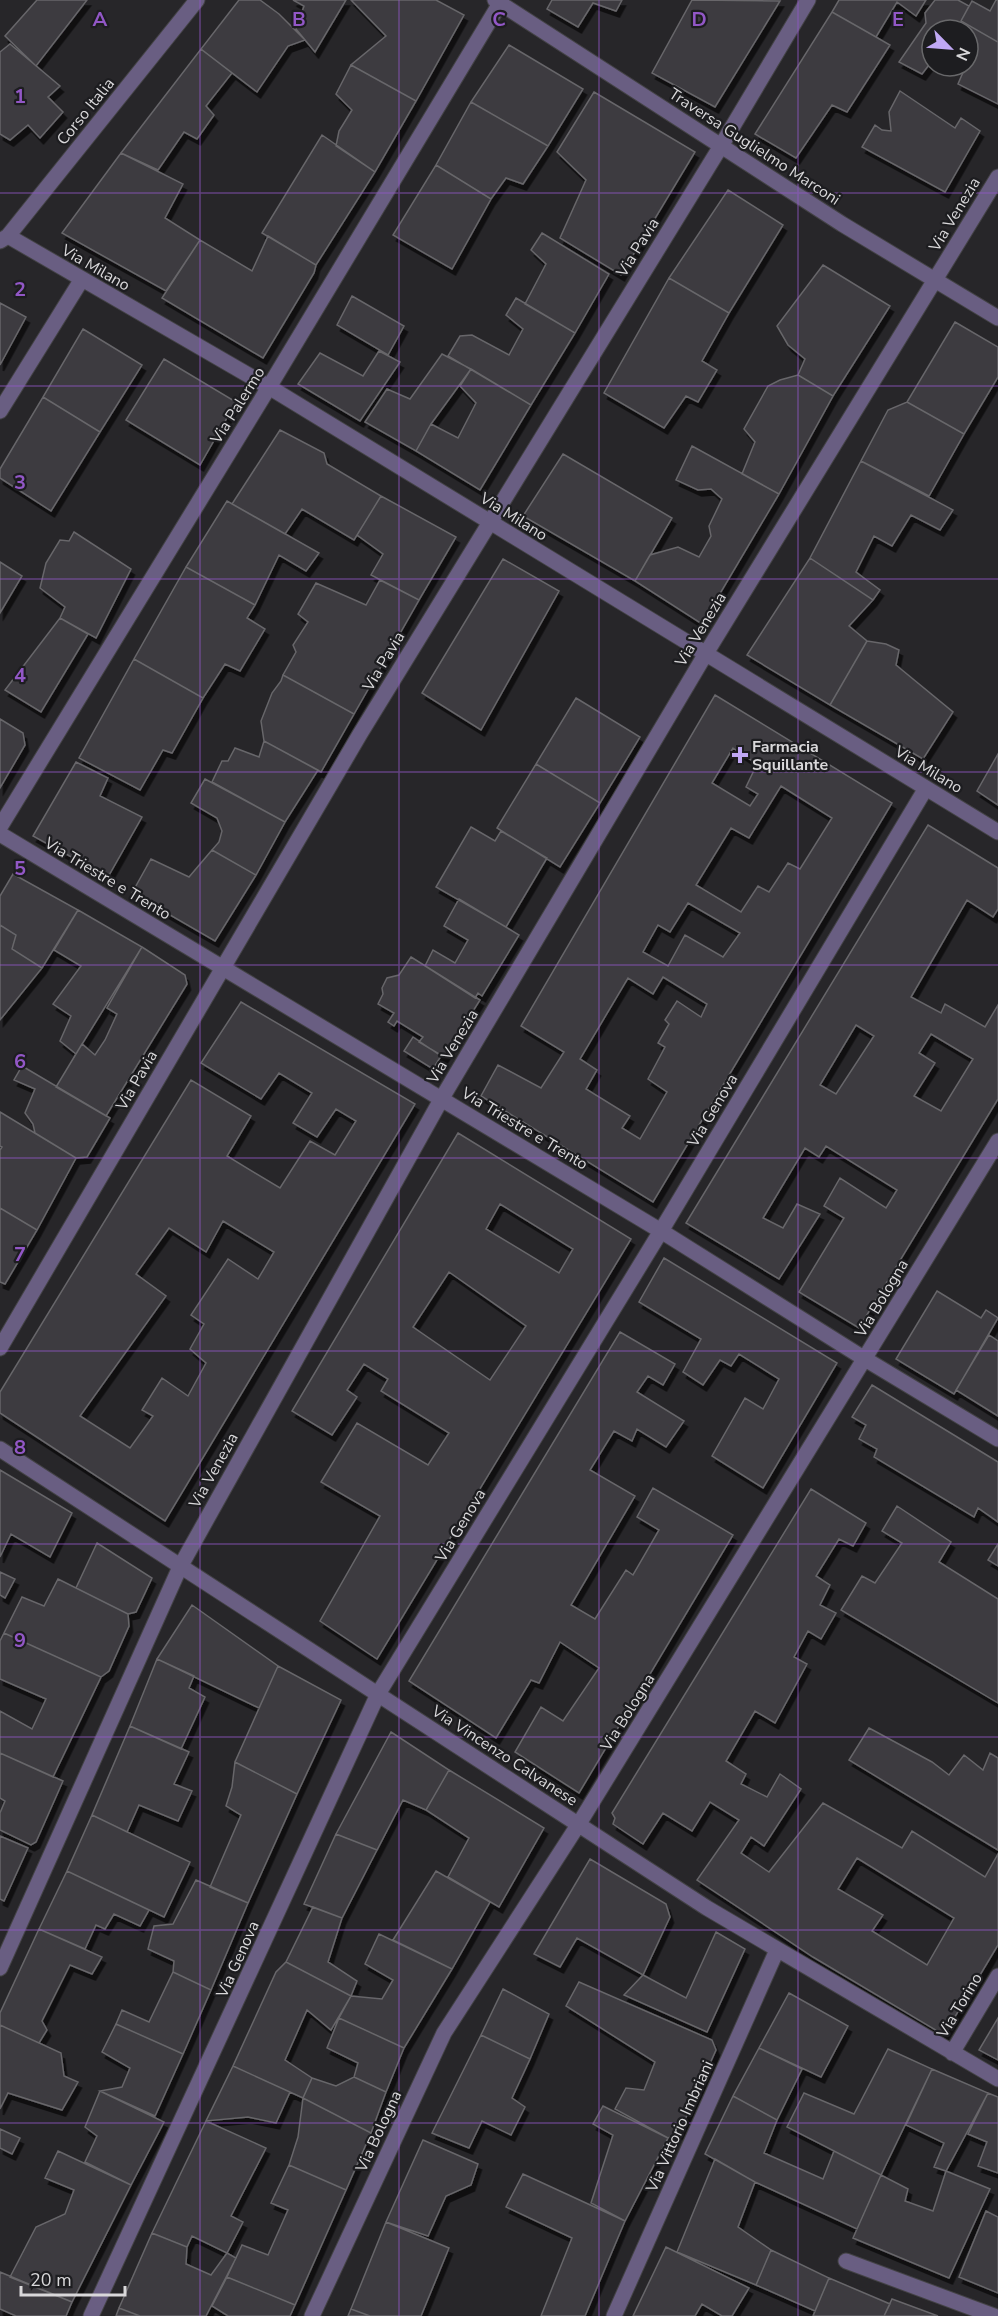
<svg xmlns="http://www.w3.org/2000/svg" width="998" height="2316" font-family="'Nunito Sans',sans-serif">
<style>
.building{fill:#3c3b3f;stroke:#67666a;stroke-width:1.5;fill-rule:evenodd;filter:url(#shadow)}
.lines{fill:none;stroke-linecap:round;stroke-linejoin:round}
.minor-casing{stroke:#434245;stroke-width:17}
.minor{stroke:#695e82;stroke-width:15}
.grid{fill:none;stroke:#9257c6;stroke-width:1.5;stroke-opacity:0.55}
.poi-dot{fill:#c0a8f4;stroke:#1d1d20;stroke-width:2}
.labels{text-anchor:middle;stroke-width:4.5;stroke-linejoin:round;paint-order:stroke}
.street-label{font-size:16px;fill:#d9d8da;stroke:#1d1d20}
.poi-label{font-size:16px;font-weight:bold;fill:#d9d8da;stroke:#1d1d20;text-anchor:start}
.grid-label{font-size:20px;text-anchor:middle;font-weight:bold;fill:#9257c6;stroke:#1d1d20;stroke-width:4.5;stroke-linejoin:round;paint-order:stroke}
</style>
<defs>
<filter id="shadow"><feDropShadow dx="3.5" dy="6" stdDeviation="0" flood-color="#0009"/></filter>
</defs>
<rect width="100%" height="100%" fill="#272629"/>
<path class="building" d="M 37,0 L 87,0 L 36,66 L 5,36 Z
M 239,0 L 260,0 L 279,14 L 305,40 L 288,46 L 257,92 L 201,49 Z
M 293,0 L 346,0 L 315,52 L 296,29 L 304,6 Z
M 351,0 L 436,0 L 464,15 L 416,101 L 351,65 L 386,36 Z
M 552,0 L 622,0 L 616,11 L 593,3 L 578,27 L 547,9 Z
M 692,0 L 780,1 L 715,107 L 652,73 Z
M 839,0 L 926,0 L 916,16 L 897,2 L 876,37 L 832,12 Z
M 935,0 L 958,0 L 969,6 L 961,21 L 998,42 L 998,104 L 958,84 L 964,70 L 958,66 L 968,66 L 968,30 L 932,30 L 932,61 L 922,74 L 899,62 L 926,23 L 925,13 Z
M 996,0 L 998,0 L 998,42 L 961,21 L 972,1 L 990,11 Z
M 832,12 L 890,45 L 847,112 L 832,105 L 796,158 L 755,134 Z
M 10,44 L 60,86 L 48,97 L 63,112 L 40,138 L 28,125 L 10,140 L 0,134 L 0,52 Z
M 509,45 L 583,89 L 548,146 L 471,102 Z
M 201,49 L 232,73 L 206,106 L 214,115 L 197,139 L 184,132 L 158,170 L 121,153 Z
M 351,65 L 416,101 L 375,172 L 336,146 L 339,131 L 352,110 L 336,94 Z
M 900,91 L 955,128 L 961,118 L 980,131 L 945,192 L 862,147 L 875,125 L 882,130 L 891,131 L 889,112 Z
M 594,92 L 695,152 L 621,275 L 560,238 L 586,180 L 557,152 Z
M 471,102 L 548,146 L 523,184 L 506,178 L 491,199 L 436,165 Z
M 322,135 L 375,172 L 316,265 L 262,233 Z
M 121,153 L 183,184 L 165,218 L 200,240 L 166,291 L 62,233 Z
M 436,165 L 491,199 L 452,269 L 393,235 Z
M 728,190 L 783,225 L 729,313 L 669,278 Z
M 542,233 L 609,274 L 575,333 L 525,304 L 546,264 L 531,250 Z
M 268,236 L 316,265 L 314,273 L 263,358 L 162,298 L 200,240 L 252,271 Z
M 823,265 L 890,306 L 833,396 L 798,375 L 805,359 L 788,345 L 777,326 Z
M 669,278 L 729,313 L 702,361 L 717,370 L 698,402 L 686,396 L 664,428 L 604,393 Z
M 352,296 L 404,326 L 388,355 L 337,325 Z
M 516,298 L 575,333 L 531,405 L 448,356 L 460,336 L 472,335 L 509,355 L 523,329 L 506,315 Z
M 0,303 L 26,317 L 0,365 Z
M 955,322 L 998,347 L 998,377 L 964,434 L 907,402 Z
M 83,329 L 142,365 L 100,432 L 43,397 Z
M 379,351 L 400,362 L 360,421 L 298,384 L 320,353 L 363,376 Z
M 442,354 L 471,369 L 431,424 L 416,451 L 365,422 L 387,389 L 410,399 Z
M 164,359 L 236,402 L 200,465 L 126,420 Z
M 471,369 L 531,405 L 480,490 L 416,451 L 431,424 L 458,438 L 476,403 L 460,386 Z
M 798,375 L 833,396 L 779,494 L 742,474 L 755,442 L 744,429 L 768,386 L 780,380 Z
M 43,397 L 100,432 L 51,511 L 0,478 L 0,469 Z
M 907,402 L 964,434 L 929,496 L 861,461 L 888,410 Z
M 280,430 L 324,453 L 327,464 L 381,496 L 354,540 L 302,509 L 285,534 L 232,504 Z
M 692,446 L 779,494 L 702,624 L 635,581 L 650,555 L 678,547 L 699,557 L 711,536 L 709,526 L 722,499 L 711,489 L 698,490 L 676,480 Z
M 563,454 L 672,518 L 635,581 L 523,516 Z
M 861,461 L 953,510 L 940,530 L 911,515 L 892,546 L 874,536 L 856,572 L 880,590 L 873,600 L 810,558 Z
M 381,496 L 456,537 L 419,600 L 371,575 L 383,554 L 357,535 Z
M 227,501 L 319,553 L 306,571 L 279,555 L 255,605 L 186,567 Z
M 74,532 L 131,569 L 96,638 L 60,618 L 65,607 L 40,588 L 46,563 L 60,540 L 69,541 Z
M 810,558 L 873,600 L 849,626 L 867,641 L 830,705 L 747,655 Z
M 503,559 L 559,591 L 481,730 L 422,693 Z
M 0,562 L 22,576 L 0,613 Z
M 186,567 L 255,605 L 247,618 L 265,629 L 240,671 L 225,664 L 203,698 L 134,659 Z
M 380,580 L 419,600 L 354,714 L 283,675 L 296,652 L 293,645 L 308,622 L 298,614 L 316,583 L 366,605 Z
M 60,618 L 88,634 L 41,712 L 5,690 Z
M 867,641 L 886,644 L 899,650 L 896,665 L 953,712 L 923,759 L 830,705 Z
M 134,659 L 203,698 L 172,753 L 163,750 L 140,790 L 79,758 Z
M 283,675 L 354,714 L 321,772 L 264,741 L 261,721 L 272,693 L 281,681 Z
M 715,695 L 892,803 L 653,1202 L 481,1096 L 498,1065 L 541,1088 L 564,1052 L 521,1026 ZM 733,748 L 757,764 L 746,787 L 758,794 L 750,806 L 712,783 ZM 781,786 L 832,818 L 800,869 L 788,863 L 769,892 L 758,886 L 741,912 L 696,885 L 731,828 L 749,838 ZM 688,903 L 740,933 L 723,957 L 685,935 L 668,966 L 643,952 L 658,925 L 670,932 ZM 663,977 L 707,1004 L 701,1017 L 677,1001 L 665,1020 L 669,1024 L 658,1043 L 665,1047 L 648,1079 L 667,1092 L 640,1139 L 622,1128 L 630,1116 L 586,1089 L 597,1070 L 580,1059 L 628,978 L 653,994 Z
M 576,698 L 640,737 L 600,803 L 536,764 Z
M 0,719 L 23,733 L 25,745 L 0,788 Z
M 264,741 L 318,770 L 285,822 L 212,782 L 222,761 L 228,761 L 235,748 L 259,757 Z
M 998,754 L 998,805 L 977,791 Z
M 76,762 L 108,778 L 100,796 L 142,817 L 108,877 L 33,836 Z
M 536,764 L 600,803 L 560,867 L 497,828 Z
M 205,779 L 285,822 L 256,875 L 212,850 L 219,842 L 222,831 L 217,818 L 191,803 Z
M 928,825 L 998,868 L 998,909 L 993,917 L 967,900 L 911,997 L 941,1013 L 945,1004 L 985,1027 L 998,1005 L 998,1099 L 859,1328 L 799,1292 L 844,1218 L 824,1206 L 840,1178 L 886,1208 L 897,1190 L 826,1146 L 819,1157 L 805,1148 L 763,1218 L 783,1228 L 797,1204 L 820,1214 L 779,1279 L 686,1223 ZM 856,1025 L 874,1036 L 836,1094 L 820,1085 ZM 931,1034 L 973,1059 L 941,1111 L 914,1096 L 935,1063 L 919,1053 Z
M 471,827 L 495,841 L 501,831 L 547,858 L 506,927 L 436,887 Z
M 212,850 L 256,875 L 215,941 L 132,893 L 151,859 L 189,877 Z
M 13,874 L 78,910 L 42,968 L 12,949 L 16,935 L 0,925 L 0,896 Z
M 459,899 L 519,935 L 482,996 L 478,993 L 475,998 L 425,966 L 433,950 L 455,963 L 468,940 L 444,926 Z
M 78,910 L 142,947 L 76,1054 L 60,1041 L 71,1016 L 53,1004 L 81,966 L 54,950 Z
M 0,925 L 16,935 L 12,949 L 42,968 L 0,1020 Z
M 142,947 L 185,975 L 187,984 L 106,1116 L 56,1087 L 82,1044 L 95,1055 L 105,1040 L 117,1014 L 107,1008 Z
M 411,957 L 480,1000 L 444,1057 L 419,1042 L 423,1037 L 397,1021 L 394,1026 L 388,1022 L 394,1013 L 378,1004 L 383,994 L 382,988 L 387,978 L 399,975 Z
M 241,1002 L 415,1104 L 165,1521 L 0,1413 L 0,1392 L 191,1080 L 251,1116 L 227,1156 L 280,1188 L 310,1141 L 335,1155 L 356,1121 L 336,1109 L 317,1137 L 293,1123 L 312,1093 L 279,1073 L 261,1099 L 201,1063 ZM 223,1221 L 274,1252 L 258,1279 L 228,1259 L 191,1315 L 204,1324 L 190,1349 L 206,1363 L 188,1396 L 162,1378 L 142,1410 L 153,1416 L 130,1448 L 80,1416 L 166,1296 L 136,1274 L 169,1228 L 206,1252 Z
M 413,1037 L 441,1056 L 433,1069 L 404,1051 Z
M 22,1066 L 110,1118 L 87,1157 L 76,1158 L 35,1133 L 33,1124 L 25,1113 L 35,1089 L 14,1080 Z
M 0,1112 L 76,1158 L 37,1230 L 0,1208 L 0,1150 L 2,1147 L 0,1146 Z
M 458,1133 L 631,1239 L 377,1659 L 320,1621 L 380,1516 L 321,1482 L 357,1423 L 428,1465 L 449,1433 L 381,1391 L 388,1379 L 364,1364 L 347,1390 L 357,1397 L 332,1435 L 292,1411 ZM 500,1204 L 573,1249 L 559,1273 L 486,1229 ZM 449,1272 L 526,1326 L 490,1380 L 413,1327 Z
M 0,1208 L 37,1230 L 5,1284 L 0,1282 Z
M 664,1258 L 837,1363 L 763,1488 L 712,1456 L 745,1398 L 763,1409 L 779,1379 L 739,1354 L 731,1366 L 720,1360 L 703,1385 L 683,1372 L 701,1339 L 639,1302 Z
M 937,1291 L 981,1318 L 986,1310 L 998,1318 L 954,1394 L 896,1359 Z
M 620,1332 L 675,1364 L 663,1385 L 648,1376 L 637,1392 L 684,1421 L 666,1447 L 637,1429 L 632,1441 L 614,1431 L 590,1470 L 635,1496 L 571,1605 L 595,1619 L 626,1570 L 633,1575 L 659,1530 L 637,1517 L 653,1488 L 733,1535 L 579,1793 L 515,1752 L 541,1707 L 563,1721 L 599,1668 L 560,1642 L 539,1683 L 531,1680 L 496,1738 L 409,1681 Z
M 989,1335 L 998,1341 L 998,1416 L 956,1390 Z
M 872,1385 L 998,1462 L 998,1522 L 978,1508 L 974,1517 L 874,1457 L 877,1449 L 859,1439 L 866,1425 L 852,1417 Z
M 0,1470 L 72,1513 L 50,1557 L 11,1534 L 0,1557 Z
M 811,1489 L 866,1523 L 853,1546 L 839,1539 L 816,1576 L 830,1585 L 820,1605 L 836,1613 L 821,1639 L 808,1631 L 794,1657 L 807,1664 L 775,1723 L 755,1711 L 726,1761 L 746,1774 L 741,1784 L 767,1797 L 780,1774 L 801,1789 L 764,1846 L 751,1837 L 741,1853 L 769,1872 L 823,1803 L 902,1848 L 912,1831 L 985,1877 L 998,1854 L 998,1945 L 944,2035 L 813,1957 L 697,1880 L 739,1820 L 710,1802 L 692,1831 L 663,1813 L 643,1844 L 613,1824 L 615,1818 L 612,1813 ZM 857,1858 L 954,1918 L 927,1965 L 872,1931 L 883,1915 L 838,1889 Z
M 897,1506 L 951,1542 L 939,1562 L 998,1599 L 998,1703 L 841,1610 L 862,1576 L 875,1583 L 902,1543 L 882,1531 Z
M 97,1543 L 152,1578 L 136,1612 L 128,1614 L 76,1588 Z
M 998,1544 L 998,1566 L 988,1560 Z
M 0,1572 L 15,1579 L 5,1598 L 0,1595 Z
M 58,1579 L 128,1614 L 129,1626 L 109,1671 L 101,1677 L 4,1633 L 22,1597 L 44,1606 Z
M 192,1605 L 278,1666 L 259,1708 L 157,1659 Z
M 4,1633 L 101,1677 L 53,1777 L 0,1753 L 0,1711 L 32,1729 L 46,1699 L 0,1679 L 0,1641 Z
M 157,1659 L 194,1676 L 189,1688 L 205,1697 L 181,1749 L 130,1726 Z
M 278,1666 L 341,1700 L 297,1794 L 235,1762 Z
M 130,1726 L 189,1752 L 174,1784 L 192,1791 L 178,1821 L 139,1805 L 127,1832 L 92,1815 Z
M 869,1728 L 932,1762 L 949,1775 L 964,1755 L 983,1770 L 990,1753 L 998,1758 L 998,1850 L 849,1760 Z
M 391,1732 L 449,1770 L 426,1810 L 403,1800 L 377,1850 L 336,1834 Z
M 0,1753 L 63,1781 L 36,1842 L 31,1845 L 0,1830 L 0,1813 L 5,1801 L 0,1798 Z
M 235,1762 L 297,1794 L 248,1903 L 210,1887 L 241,1815 L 226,1806 L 232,1787 Z
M 449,1770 L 544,1828 L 499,1907 L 448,1877 L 469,1838 L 426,1810 Z
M 92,1815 L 190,1862 L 164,1917 L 67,1871 Z
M 336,1834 L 377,1850 L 342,1918 L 304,1904 Z
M 0,1836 L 28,1848 L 4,1901 L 0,1899 Z
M 590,1859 L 666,1904 L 670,1917 L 643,1975 L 577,1938 L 560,1967 L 534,1954 Z
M 67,1871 L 149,1910 L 140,1926 L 114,1914 L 105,1929 L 96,1925 L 85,1949 L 39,1929 Z
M 436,1871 L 490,1902 L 452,1969 L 393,1940 Z
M 196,1880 L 248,1903 L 211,1990 L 173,1972 L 174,1961 L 148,1949 L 154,1926 L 173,1924 Z
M 313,1907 L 342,1918 L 328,1962 L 357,1981 L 351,1996 L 286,1962 Z
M 39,1929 L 102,1957 L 92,1974 L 70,1965 L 42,2021 L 47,2030 L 39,2043 L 0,2025 L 0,2013 Z
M 716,1932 L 745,1949 L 707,2032 L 624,1995 L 643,1975 L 686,1998 Z
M 379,1934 L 452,1969 L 404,2048 L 339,2018 L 351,1996 L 382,1999 L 393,1980 L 365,1964 Z
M 286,1962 L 351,1996 L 331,2030 L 307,2010 L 285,2060 L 312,2078 L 303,2098 L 233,2066 L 276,1972 Z
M 173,1972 L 211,1990 L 183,2054 L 116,2024 L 122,2010 L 149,2022 Z
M 579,1982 L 712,2040 L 716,2050 L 679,2133 L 668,2138 L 615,2109 L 626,2088 L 644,2090 L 655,2062 L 566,2006 Z
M 503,1989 L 549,2014 L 530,2059 L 481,2035 Z
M 789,1993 L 848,2026 L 821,2077 L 759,2048 Z
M 339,2018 L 404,2048 L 386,2092 L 354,2077 L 358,2063 L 327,2048 Z
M 998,2018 L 998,2060 L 979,2050 Z
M 116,2024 L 183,2054 L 155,2116 L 100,2091 L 122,2087 L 130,2068 L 102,2052 Z
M 0,2025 L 61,2053 L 64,2076 L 78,2082 L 62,2110 L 8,2093 L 0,2109 Z
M 481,2035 L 530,2059 L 512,2098 L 525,2107 L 511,2135 L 482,2121 L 469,2148 L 432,2133 Z
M 759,2048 L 802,2069 L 777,2120 L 733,2096 Z
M 888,2049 L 932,2069 L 881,2175 L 787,2127 L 804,2093 L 854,2114 Z
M 233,2066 L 290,2092 L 276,2123 L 248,2117 L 206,2121 Z
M 932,2069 L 988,2093 L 946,2171 L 934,2167 L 944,2143 L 906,2125 Z
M 354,2077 L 386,2092 L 371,2133 L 303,2098 L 312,2078 L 336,2086 Z
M 100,2091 L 164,2122 L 131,2185 L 85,2162 L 97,2136 L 85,2127 Z
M 988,2093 L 998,2097 L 998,2173 L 978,2166 L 987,2142 L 968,2134 Z
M 733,2096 L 777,2120 L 764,2153 L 823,2179 L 834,2151 L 881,2175 L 857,2229 L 755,2182 L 705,2154 Z
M 303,2098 L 371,2133 L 346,2190 L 289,2165 L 298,2137 Z
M 603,2106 L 668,2138 L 625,2221 L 591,2203 L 613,2135 L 593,2124 Z
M 206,2121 L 266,2148 L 231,2216 L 243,2222 L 227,2253 L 192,2236 L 187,2247 L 152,2233 Z
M 0,2129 L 20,2138 L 12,2154 L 0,2148 Z
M 423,2140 L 478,2164 L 471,2185 L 446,2196 L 428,2236 L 386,2222 Z
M 58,2151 L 131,2185 L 72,2302 L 10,2277 L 36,2227 L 65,2214 L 74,2190 L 45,2178 Z
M 715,2159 L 755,2182 L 738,2227 L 771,2250 L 756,2285 L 677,2252 Z
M 289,2165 L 346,2190 L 295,2305 L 227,2277 L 242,2245 L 268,2255 L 288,2210 L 271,2203 Z
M 946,2171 L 990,2189 L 949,2278 L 853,2238 L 881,2175 L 908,2189 L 905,2201 L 933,2211 Z
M 523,2174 L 625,2221 L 585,2316 L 541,2316 L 572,2238 L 506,2207 Z
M 986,2211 L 998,2217 L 998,2293 L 959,2277 Z
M 386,2222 L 449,2248 L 421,2316 L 370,2316 L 351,2309 Z
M 152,2233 L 187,2247 L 186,2264 L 211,2275 L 227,2253 L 236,2258 L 206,2316 L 140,2316 L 119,2308 Z
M 666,2247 L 749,2288 L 732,2316 L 722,2316 L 702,2304 L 695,2316 L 633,2316 Z
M 771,2250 L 829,2278 L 815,2311 L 756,2285 Z
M 0,2272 L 72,2302 L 66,2316 L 16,2316 L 0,2309 Z
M 227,2277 L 295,2305 L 290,2316 L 228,2316 L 212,2306 Z
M 829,2278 L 890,2304 L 884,2316 L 813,2316 Z
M 892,2299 L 938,2316 L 884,2316 Z
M 119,2308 L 140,2316 L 116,2316 Z
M 351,2309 L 370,2316 L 348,2316 Z"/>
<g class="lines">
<g class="minor-casing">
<path id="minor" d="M 495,0 L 842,224 L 998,318
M 8,236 L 269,387 L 998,832
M 0,241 L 8,236 L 197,0
M 0,411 L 82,279
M 0,827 L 269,387 L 502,0
M 0,834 L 661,1231 L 865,1359 L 998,1439
M 0,1348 L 360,734 L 721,146 L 808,0
M 0,1449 L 707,1908 L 998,2079
M 0,1968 L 180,1567 L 442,1098 L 705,655 L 998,177
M 952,2053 L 998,1976
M 846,2261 L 994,2316
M 91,2316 L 378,1694 L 661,1231 L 926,788
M 312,2316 L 444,2033 L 580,1822 L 998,1141
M 614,2316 L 777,1950"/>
</g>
<use href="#minor" class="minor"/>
</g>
<path class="grid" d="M 200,0 L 200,2316M 399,0 L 399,2316M 599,0 L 599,2316M 798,0 L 798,2316M 0,193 L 998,193M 0,386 L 998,386M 0,579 L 998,579M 0,772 L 998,772M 0,965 L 998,965M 0,1158 L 998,1158M 0,1351 L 998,1351M 0,1544 L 998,1544M 0,1737 L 998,1737M 0,1930 L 998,1930M 0,2123 L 998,2123"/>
<path class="poi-dot" d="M737 746h6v6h6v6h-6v6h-6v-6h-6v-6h6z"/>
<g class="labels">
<g class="street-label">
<text transform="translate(85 111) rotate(-51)" y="6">Corso Italia</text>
<text transform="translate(755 146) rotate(33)" y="6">Traversa Guglielmo Marconi</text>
<text transform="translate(954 214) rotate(-59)" y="6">Via Venezia</text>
<text transform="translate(637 247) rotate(-58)" y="6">Via Pavia</text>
<text transform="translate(96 267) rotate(30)" y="6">Via Milano</text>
<text transform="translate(237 405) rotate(-58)" y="6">Via Palermo</text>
<text transform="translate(514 516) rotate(32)" y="6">Via Milano</text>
<text transform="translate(700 629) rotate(-59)" y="6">Via Venezia</text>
<text transform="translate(383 661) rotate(-59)" y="6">Via Pavia</text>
<text transform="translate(929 769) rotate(31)" y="6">Via Milano</text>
<text transform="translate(108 878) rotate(31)" y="6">Via Triestre e Trento</text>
<text transform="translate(452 1046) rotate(-59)" y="6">Via Venezia</text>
<text transform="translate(136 1080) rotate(-60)" y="6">Via Pavia</text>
<text transform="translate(712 1110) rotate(-59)" y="6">Via Genova</text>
<text transform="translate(525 1128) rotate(31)" y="6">Via Triestre e Trento</text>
<text transform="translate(881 1298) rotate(-59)" y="6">Via Bologna</text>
<text transform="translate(213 1470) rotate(-61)" y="6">Via Venezia</text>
<text transform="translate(460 1525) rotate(-59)" y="6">Via Genova</text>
<text transform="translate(627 1712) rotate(-58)" y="6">Via Bologna</text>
<text transform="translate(505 1755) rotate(33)" y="6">Via Vincenzo Calvanese</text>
<text transform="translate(237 1959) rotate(-66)" y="6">Via Genova</text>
<text transform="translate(959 2005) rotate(-59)" y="6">Via Torino</text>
<text transform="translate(679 2126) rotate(-66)" y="6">Via Vittorio Imbriani</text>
<text transform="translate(378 2131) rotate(-65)" y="6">Via Bologna</text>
</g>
<g class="poi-label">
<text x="752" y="752">Farmacia<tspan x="752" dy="18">Squillante</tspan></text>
</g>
</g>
<g class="grid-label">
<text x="100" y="26">A</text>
<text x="299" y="26">B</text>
<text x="499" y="26">C</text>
<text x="699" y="26">D</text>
<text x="898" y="26">E</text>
<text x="20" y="103">1</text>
<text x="20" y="296">2</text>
<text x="20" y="489">3</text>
<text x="20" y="682">4</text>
<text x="20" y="875">5</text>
<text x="20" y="1068">6</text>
<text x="20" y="1261">7</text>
<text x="20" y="1454">8</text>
<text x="20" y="1647">9</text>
</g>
<g transform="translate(950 48) rotate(115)"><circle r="28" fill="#1d1d20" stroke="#68686a" stroke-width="1.5"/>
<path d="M0-4.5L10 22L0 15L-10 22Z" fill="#c0a8f4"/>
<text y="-9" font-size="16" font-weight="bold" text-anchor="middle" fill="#d9d8da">N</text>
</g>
<path d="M21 2286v9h104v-9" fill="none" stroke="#d9d8da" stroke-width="3"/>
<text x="30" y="2286" font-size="18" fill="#d9d8da" stroke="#1d1d20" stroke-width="4.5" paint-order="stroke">20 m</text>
</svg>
